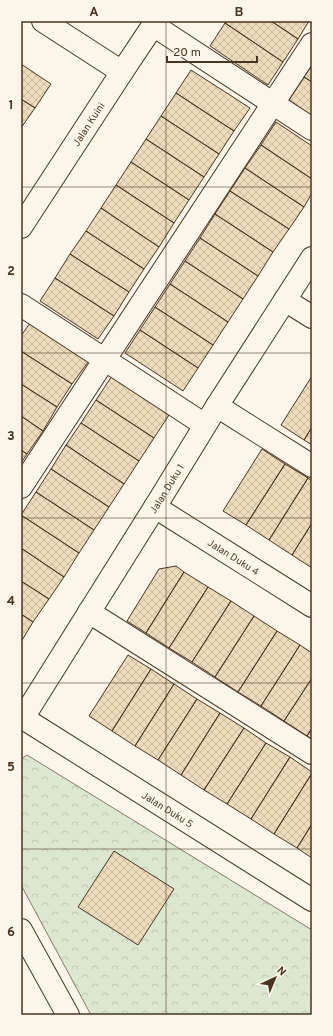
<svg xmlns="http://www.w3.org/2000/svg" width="333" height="1036" font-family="Overpass,sans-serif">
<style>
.park{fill:url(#park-crowns);stroke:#887966}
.building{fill:url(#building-cross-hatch);stroke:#4a3520}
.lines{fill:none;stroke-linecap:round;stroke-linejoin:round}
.minor-casing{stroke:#4a3520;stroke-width:24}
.minor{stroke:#fbf6e9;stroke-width:22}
.grid{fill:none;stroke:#4a3520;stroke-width:1;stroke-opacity:0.55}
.labels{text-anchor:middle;stroke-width:3;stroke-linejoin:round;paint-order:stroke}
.street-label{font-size:10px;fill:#4a3520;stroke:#fbf6e9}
.neatline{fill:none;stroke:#4a3520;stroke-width:1.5}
.grid-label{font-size:13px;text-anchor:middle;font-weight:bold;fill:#4a3520}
</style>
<defs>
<pattern id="park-crowns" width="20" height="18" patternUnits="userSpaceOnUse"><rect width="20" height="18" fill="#dce7d0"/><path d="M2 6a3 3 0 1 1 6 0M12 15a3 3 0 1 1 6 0" fill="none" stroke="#bec7b2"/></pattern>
<pattern id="building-cross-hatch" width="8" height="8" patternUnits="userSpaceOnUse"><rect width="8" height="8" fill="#ecdcbc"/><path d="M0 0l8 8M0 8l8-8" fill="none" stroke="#ccbda1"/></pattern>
</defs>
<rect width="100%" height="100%" fill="#fbf6e9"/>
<path class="park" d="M 27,755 L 312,930 L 312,1015 L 91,1015 L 21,885 L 21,759 Z"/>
<path class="building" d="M 226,21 L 271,21 L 298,39 L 283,62 L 225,23 Z
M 271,21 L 309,21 L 298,39 Z
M 225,23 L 283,62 L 268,85 L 210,46 Z
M 21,64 L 51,84 L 35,108 L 21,99 Z
M 312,65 L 312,82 L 304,77 Z
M 191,70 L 250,108 L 234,131 L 176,93 Z
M 304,77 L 312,82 L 312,116 L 289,100 Z
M 176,93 L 234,131 L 219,154 L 161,116 Z
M 21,99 L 35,108 L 21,128 Z
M 161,116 L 219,154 L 204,177 L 146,139 Z
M 276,122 L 312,146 L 312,179 L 261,145 Z
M 146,139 L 204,177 L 189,200 L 131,162 Z
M 261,145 L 312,179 L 312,193 L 304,207 L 245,168 Z
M 131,162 L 189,200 L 174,223 L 116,185 Z
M 245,168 L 304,207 L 289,229 L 230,191 Z
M 116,185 L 174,223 L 159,247 L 101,208 Z
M 230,191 L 289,229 L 273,252 L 215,214 Z
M 101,208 L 159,247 L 144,269 L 86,231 Z
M 215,214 L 273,252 L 258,276 L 200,238 Z
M 86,231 L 144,269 L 129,292 L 70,254 Z
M 200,238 L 258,276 L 243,299 L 185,261 Z
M 70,254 L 129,292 L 114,316 L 55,278 Z
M 185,261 L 243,299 L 228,322 L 170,284 Z
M 55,278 L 114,316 L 98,339 L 40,301 Z
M 170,284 L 228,322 L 213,345 L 155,307 Z
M 155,307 L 213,345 L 198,368 L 140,330 Z
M 30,323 L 88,362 L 72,384 L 21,351 L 21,336 Z
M 140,330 L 198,368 L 183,391 L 125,353 Z
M 21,351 L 72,384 L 57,407 L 21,384 Z
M 112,376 L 169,415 L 154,438 L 96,400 Z
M 312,376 L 312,427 L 304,440 L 281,425 Z
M 21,384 L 57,407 L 43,431 L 21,416 Z
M 96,400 L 154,438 L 139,461 L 81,423 Z
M 21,416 L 43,431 L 27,454 L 21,450 Z
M 81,423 L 139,461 L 124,484 L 66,445 Z
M 312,427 L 312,445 L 304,440 Z
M 66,445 L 124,484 L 109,507 L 51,469 Z
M 262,449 L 285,464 L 246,525 L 223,511 Z
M 21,450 L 27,454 L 21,463 Z
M 285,464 L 308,478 L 269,540 L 246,525 Z
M 51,469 L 109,507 L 94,530 L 36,492 Z
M 308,478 L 312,481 L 312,523 L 292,555 L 269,540 Z
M 36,492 L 94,530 L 79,553 L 21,515 Z
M 21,515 L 79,553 L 64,577 L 21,548 Z
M 312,523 L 312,568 L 292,555 Z
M 21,548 L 64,577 L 49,599 L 21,581 Z
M 176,566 L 184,572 L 146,633 L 127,621 L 159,569 Z
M 184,572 L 208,587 L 169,648 L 146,633 Z
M 21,581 L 49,599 L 33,622 L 21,614 Z
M 208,587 L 231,601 L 192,662 L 169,648 Z
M 231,601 L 254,616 L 215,677 L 192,662 Z
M 21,614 L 33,622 L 21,642 Z
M 254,616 L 277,631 L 238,692 L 215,677 Z
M 277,631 L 300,645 L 261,706 L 238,692 Z
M 300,645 L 312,653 L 312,678 L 284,721 L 261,706 Z
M 128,655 L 151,669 L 112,731 L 89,716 Z
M 151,669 L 174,684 L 135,746 L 112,731 Z
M 312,678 L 312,728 L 307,736 L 284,721 Z
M 174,684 L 197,699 L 158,760 L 135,746 Z
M 197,699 L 220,713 L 181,775 L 158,760 Z
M 220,713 L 244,728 L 204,790 L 181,775 Z
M 244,728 L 266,743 L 227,804 L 204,790 Z
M 312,728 L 312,739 L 307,736 Z
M 266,743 L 290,757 L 251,819 L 227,804 Z
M 290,757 L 312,772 L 312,773 L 274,834 L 251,819 Z
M 312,773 L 312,824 L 297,848 L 274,834 Z
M 312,824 L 312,858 L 297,848 Z
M 114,851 L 174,889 L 138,945 L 78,907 Z"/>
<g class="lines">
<g class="minor-casing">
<g id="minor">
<path d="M 43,21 L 122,72"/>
<path d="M 153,25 L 312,129"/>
<path id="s1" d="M 21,227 L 122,72 L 156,21"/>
<path d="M 285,300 L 312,317"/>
<path d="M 21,305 L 205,425"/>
<path d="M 217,406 L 312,466"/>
<path d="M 21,487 L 312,44"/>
<path id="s2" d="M 155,507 L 312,606"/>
<path d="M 89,612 L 312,753"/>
<path id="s3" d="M 23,718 L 312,900"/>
<path id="s4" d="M 21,719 L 23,718 L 155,507 L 217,406 L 312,258"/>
<path d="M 21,930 L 68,1015"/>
</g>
</g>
<use href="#minor" class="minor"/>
</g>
<path class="grid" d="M 166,21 L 166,1015M 21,187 L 312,187M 21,353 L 312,353M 21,518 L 312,518M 21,683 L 312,683M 21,849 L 312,849"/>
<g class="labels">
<g class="street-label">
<text dy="4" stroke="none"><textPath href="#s1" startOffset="123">Jalan Kuini</textPath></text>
<text dy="4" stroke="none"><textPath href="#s4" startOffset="273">Jalan Duku 1</textPath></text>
<text dy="4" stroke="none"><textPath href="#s2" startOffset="93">Jalan Duku 4</textPath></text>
<text dy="4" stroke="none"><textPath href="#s3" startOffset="171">Jalan Duku 5</textPath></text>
</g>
</g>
<rect width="333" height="1036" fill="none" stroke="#fbf6e9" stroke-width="44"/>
<g transform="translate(275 978) rotate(44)" stroke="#fbf6e9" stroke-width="3" paint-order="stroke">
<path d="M0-3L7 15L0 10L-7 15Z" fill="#4a3520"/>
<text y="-6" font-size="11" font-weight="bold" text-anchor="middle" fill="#4a3520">N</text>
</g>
<path d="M167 56v6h90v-6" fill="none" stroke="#4a3520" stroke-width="2"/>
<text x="173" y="56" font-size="12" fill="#4a3520" stroke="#fbf6e9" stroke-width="3" paint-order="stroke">20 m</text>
<rect x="22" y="22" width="289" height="992" class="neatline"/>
<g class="grid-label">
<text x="94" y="16">A</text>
<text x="239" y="16">B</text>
<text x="11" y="109">1</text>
<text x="11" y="275">2</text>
<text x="11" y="440">3</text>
<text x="11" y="605">4</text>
<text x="11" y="771">5</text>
<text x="11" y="936">6</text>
</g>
</svg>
